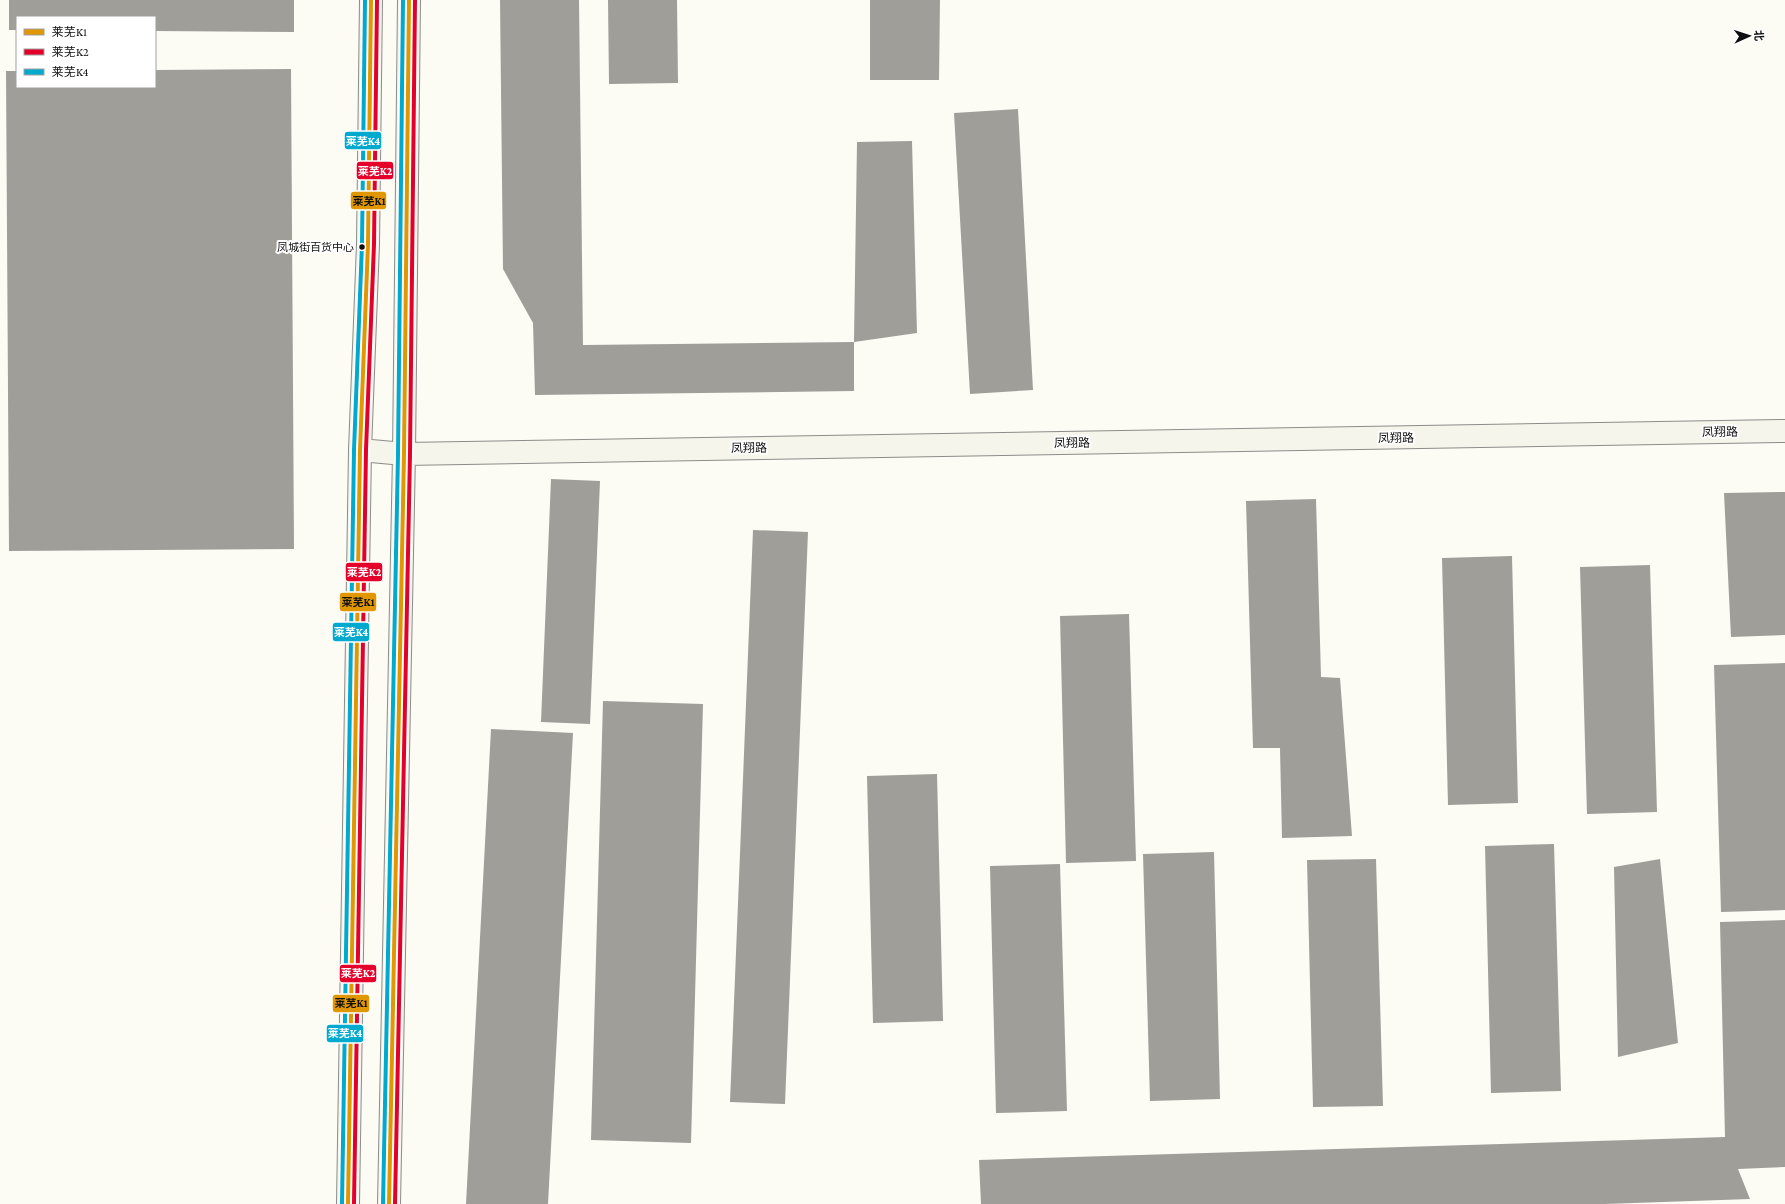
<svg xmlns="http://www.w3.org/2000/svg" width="1785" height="1204" font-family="'Crimson Pro','Noto Sans SC',serif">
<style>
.building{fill:#9f9e99}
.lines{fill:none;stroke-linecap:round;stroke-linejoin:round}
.secondary-casing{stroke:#8c8c89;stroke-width:24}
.secondary{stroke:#f5f5eb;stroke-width:22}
.bus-1-casing{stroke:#fff;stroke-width:7}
.bus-2-casing{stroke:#fff;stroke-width:7}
.bus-3-casing{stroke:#fff;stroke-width:7}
.bus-1{stroke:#e09702;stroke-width:4}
.bus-2{stroke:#e4002b;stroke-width:4}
.bus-3{stroke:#00a9ce;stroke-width:4}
.bus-dot{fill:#0f0f0f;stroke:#fff;stroke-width:1.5}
.labels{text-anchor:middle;stroke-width:4;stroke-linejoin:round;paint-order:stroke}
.bus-label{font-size:11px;fill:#0f0f0f;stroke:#fff;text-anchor:end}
.street-label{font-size:12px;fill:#0f0f0f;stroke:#fff}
.line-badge{stroke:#fff;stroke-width:1.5}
.badge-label{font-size:11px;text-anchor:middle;font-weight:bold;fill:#fff}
.pale-badge-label{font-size:11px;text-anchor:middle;font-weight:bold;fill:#111}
</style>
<rect width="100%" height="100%" fill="#fcfbf4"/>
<path class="building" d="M 9,0 L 294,0 L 294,32 L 155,31 L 155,17 L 17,17 L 17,30 L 9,30 Z
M 500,0 L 579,0 L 583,345 L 854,342 L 854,391 L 535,395 L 533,323 L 503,269 Z
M 608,0 L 677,0 L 678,83 L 609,84 Z
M 870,0 L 940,0 L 939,80 L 870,80 Z
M 291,69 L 294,549 L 9,551 L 6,71 L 17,71 L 17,87 L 155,87 L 155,70 Z
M 1018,109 L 1033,390 L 970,394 L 954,113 Z
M 912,141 L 917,333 L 854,342 L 857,142 Z
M 551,479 L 600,481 L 590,724 L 541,722 Z
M 1785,492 L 1785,635 L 1731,637 L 1724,493 Z
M 1316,499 L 1321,677 L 1340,678 L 1352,836 L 1282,838 L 1280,748 L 1253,748 L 1246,501 Z
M 753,530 L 808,532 L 785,1104 L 730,1102 Z
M 1512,556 L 1518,803 L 1448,805 L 1442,558 Z
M 1650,565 L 1657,812 L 1587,814 L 1580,567 Z
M 1129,614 L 1136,861 L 1066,863 L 1060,616 Z
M 1785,663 L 1785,910 L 1721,912 L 1714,665 Z
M 603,701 L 703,704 L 691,1143 L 591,1140 Z
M 491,729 L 573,733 L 548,1204 L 466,1204 Z
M 937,774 L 943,1021 L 873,1023 L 867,776 Z
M 1554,844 L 1561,1091 L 1491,1093 L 1485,846 Z
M 1214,852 L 1220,1099 L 1150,1101 L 1143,854 Z
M 1376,859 L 1383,1106 L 1313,1107 L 1307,860 Z
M 1660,859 L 1678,1043 L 1618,1057 L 1614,867 Z
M 1060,864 L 1067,1111 L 996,1113 L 990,866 Z
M 1785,920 L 1785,1167 L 1738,1169 L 1750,1199 L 1605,1204 L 981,1204 L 979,1160 L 1725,1137 L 1720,922 Z"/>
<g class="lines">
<g class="secondary-casing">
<path id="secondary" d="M 360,450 L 404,454 L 1785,431
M 348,1204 L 360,450 L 368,244 L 371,0
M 389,1204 L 404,454 L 409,0"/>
</g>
<use href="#secondary" class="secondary"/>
<g class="bus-1-casing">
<path id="bus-1" d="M 348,1204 L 360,450 L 368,244 L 371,0
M 389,1204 L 404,454 L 409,0"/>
</g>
<g class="bus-2-casing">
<path id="bus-2" d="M 354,1204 L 366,450 L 374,244 L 377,0
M 395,1204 L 410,454 L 415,0"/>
</g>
<g class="bus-3-casing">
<path id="bus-3" d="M 342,1204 L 354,450 L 362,244 L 365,0
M 383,1204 L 398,454 L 403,0"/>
</g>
<use href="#bus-1" class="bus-1"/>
<use href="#bus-2" class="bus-2"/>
<use href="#bus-3" class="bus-3"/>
</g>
<circle class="bus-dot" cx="362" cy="247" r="3.5"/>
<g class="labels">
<g class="bus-label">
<text x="354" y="251">凤城街百货中心</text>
</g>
<g class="street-label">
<text transform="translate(1720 432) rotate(-1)" y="4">凤翔路</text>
<text transform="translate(1396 438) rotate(-1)" y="4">凤翔路</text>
<text transform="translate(1072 443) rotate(-1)" y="4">凤翔路</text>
<text transform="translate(749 448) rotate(-1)" y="4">凤翔路</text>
</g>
</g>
<g class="line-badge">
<rect x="344" y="131" width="38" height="19" rx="4" fill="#00a9ce"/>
<rect x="356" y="161" width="38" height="19" rx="4" fill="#e4002b"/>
<rect x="350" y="191" width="37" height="19" rx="4" fill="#e09702"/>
<rect x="345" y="562" width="38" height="20" rx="4" fill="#e4002b"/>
<rect x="339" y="592" width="38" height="20" rx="4" fill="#e09702"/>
<rect x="332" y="622" width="38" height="20" rx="4" fill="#00a9ce"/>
<rect x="339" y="964" width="38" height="19" rx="4" fill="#e4002b"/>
<rect x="332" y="994" width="38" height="19" rx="4" fill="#e09702"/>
<rect x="326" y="1024" width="38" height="19" rx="4" fill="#00a9ce"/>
</g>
<g class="badge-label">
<text x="363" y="145">莱芜K4</text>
<text x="375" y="175">莱芜K2</text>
<text x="364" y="576">莱芜K2</text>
<text x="351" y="636">莱芜K4</text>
<text x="358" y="977">莱芜K2</text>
<text x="345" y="1037">莱芜K4</text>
</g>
<g class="pale-badge-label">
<text x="369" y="205">莱芜K1</text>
<text x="358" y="606">莱芜K1</text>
<text x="351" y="1007">莱芜K1</text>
</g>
<rect x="16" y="16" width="140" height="72" fill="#ffffff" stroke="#9f9f9f"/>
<rect x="24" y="29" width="20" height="6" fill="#e09702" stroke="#9f9f9f"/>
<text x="52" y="36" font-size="12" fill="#0f0f0f">莱芜K1</text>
<rect x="24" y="49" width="20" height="6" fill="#e4002b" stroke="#9f9f9f"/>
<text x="52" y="56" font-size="12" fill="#0f0f0f">莱芜K2</text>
<rect x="24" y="69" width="20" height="6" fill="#00a9ce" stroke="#9f9f9f"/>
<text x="52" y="76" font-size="12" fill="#0f0f0f">莱芜K4</text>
<g transform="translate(1749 36) rotate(87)" stroke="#ffffff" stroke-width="3" paint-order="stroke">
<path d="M0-3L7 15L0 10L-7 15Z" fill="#0f0f0f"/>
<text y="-6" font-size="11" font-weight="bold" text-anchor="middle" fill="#0f0f0f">北</text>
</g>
</svg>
